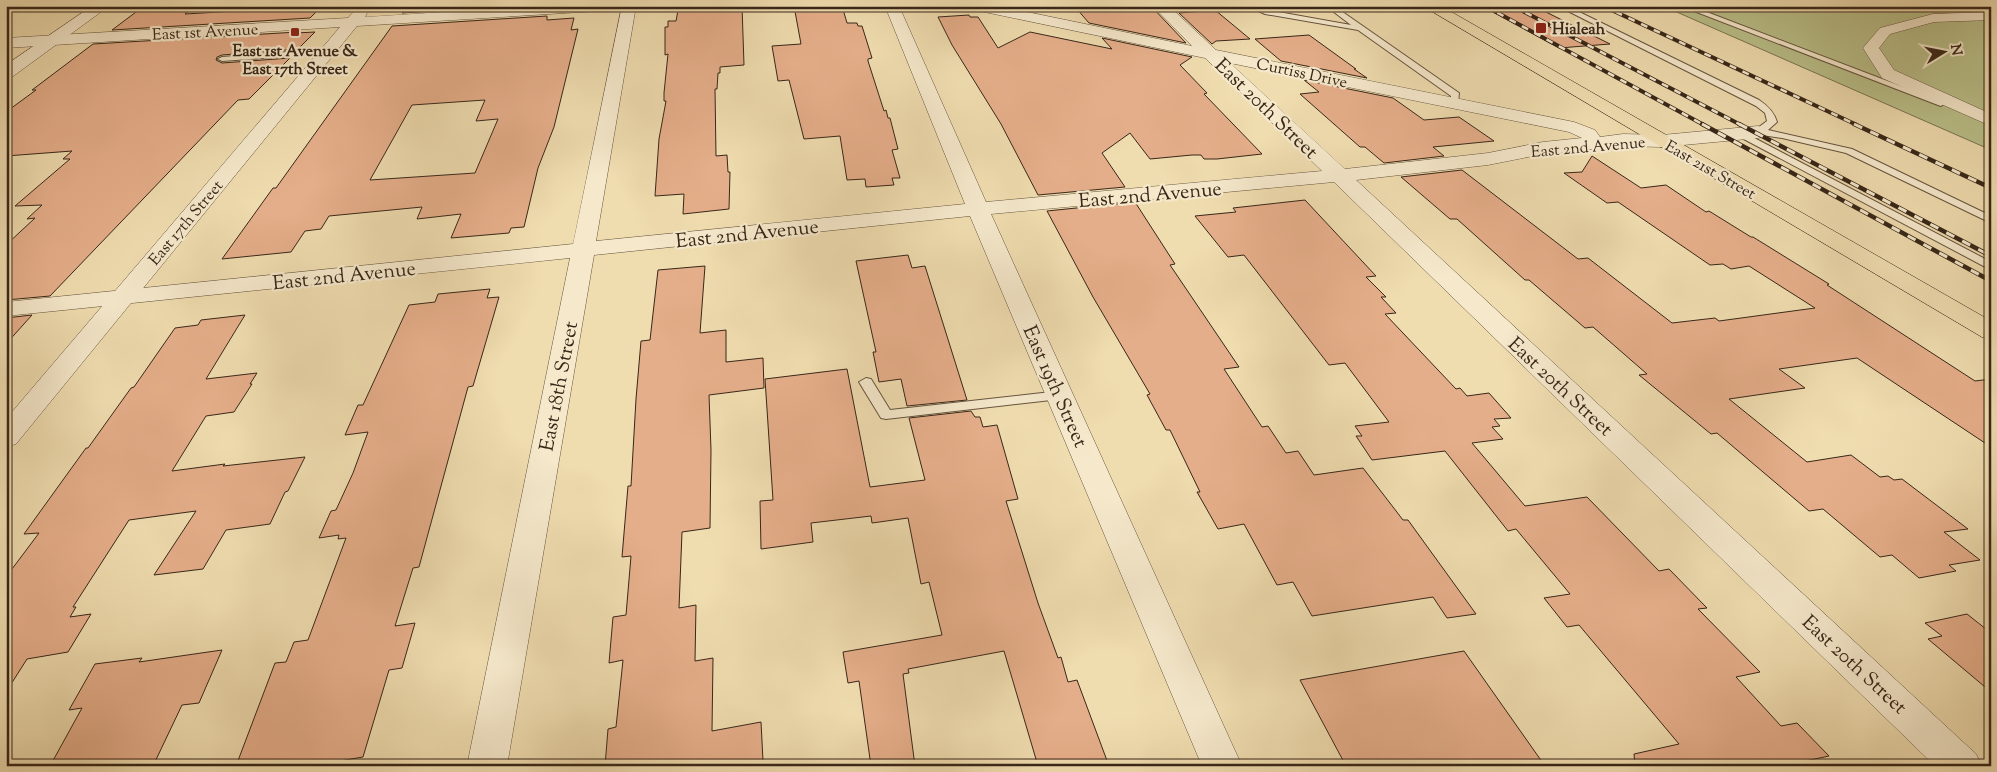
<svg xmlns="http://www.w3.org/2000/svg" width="1997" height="772" font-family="'Sorts Mill Goudy',serif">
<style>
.green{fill:#bac08a;stroke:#797452}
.building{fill:#e5ae8a;stroke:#382719;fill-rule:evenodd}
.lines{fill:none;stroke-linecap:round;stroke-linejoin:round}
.service-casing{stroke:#66543e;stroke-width:2}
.minor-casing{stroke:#66543e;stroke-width:1}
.tertiary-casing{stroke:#66543e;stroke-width:1}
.primary-casing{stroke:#382719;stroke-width:1}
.service{fill:#f5e8cb;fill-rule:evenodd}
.minor{fill:#f5e8cb;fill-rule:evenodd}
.tertiary{fill:#f5e8cb;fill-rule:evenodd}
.primary{fill:#efdcaf;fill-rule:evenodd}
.rail-far1-casing{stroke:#382719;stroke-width:4}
.rail-casing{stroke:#382719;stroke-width:4.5}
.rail-far1{stroke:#f5e8cb;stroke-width:2.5;stroke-dasharray:7;stroke-linecap:butt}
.rail{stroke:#f5e8cb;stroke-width:3;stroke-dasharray:9;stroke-linecap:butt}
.poi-dot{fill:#8f2418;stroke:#f5e8cb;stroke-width:2}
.labels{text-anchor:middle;stroke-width:4.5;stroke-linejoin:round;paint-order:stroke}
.far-poi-label{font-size:16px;font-weight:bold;fill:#382719;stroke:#f5e8cb;text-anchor:start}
.far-street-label{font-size:16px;fill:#382719;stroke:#f5e8cb}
.street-label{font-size:20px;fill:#382719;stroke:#f5e8cb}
</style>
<rect width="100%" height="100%" fill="#efdcaf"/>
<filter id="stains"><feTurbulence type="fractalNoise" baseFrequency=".004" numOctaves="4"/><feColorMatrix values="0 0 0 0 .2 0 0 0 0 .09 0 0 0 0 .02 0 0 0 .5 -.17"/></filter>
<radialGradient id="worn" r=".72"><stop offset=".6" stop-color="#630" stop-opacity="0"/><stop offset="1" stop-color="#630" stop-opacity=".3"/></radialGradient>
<path class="green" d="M 1663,6 L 1991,6 L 1991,150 Z"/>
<path class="building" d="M 144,6 L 195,6 L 185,14 L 322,6 L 310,18 L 112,30 Z
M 407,6 L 504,6 L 402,13 Z
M 742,6 L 744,65 L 720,67 L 720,73 L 718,73 L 717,89 L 715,89 L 716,156 L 727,155 L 728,172 L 730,172 L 729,209 L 683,214 L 684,194 L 655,196 L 659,139 L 666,101 L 664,101 L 664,93 L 668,54 L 665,55 L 665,27 L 668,27 L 668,21 L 676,21 L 678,10 Z
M 794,6 L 842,6 L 847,23 L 857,23 L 858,26 L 862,26 L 872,58 L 868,59 L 868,61 L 884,111 L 886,110 L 888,118 L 890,118 L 898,149 L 892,150 L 900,178 L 892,178 L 894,185 L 866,187 L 865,179 L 847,180 L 840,136 L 804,139 L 789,80 L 778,81 L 772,46 L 801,44 Z
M 1104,6 L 1151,6 L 1186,43 L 1089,23 L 1076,8 Z
M 1540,9 L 1610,44 L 1559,48 L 1493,12 Z
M 1215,10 L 1250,39 L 1216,41 L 1212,44 L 1179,13 Z
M 969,15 L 970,17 L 978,17 L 998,48 L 1030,32 L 1112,49 L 1102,38 L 1192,57 L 1180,65 L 1207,93 L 1204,94 L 1262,154 L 1217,159 L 1204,159 L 1201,155 L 1192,155 L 1150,159 L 1130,133 L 1102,153 L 1125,187 L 1038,195 L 1001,124 L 952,45 L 938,17 Z
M 547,16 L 547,20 L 574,18 L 571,30 L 578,29 L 554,127 L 538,168 L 524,227 L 511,228 L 509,233 L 451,238 L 461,214 L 417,219 L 422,207 L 329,216 L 321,229 L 305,231 L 291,252 L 222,259 L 273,188 L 276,188 L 392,26 ZM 485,100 L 476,121 L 498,119 L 475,173 L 370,180 L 412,105 Z
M 298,32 L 296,33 L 315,32 L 298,49 L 222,55 L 217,57 L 216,60 L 222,63 L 290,58 L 249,99 L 238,100 L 50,296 L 6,300 L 6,245 L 35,218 L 27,219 L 42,205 L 15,206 L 70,159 L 63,159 L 72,151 L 6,156 L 6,112 L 36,90 L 32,90 L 93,44 Z
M 1309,35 L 1356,69 L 1354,69 L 1367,78 L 1281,61 L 1255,39 Z
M 1304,80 L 1393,98 L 1424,120 L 1459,117 L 1494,141 L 1433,147 L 1444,156 L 1384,163 L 1365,147 L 1360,147 L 1300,94 L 1319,92 Z
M 1592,156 L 1641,188 L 1666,185 L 1706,212 L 1709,211 L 1751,237 L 1753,237 L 1829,284 L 1827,285 L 1975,381 L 1991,379 L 1991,447 L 1857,358 L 1779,369 L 1805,388 L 1729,399 L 1807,462 L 1851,455 L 1880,477 L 1888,476 L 1894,480 L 1902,479 L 1968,529 L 1944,532 L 1980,560 L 1949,565 L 1956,571 L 1919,578 L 1892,555 L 1880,557 L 1823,509 L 1809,511 L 1717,433 L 1711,434 L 1639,375 L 1647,374 L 1593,327 L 1585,328 L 1529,280 L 1525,280 L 1457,219 L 1450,219 L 1401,177 L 1462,170 L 1578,259 L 1588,258 L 1672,323 L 1715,318 L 1719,321 L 1815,308 L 1749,266 L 1731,269 L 1723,264 L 1710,265 L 1618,202 L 1607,203 L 1564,173 L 1582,172 Z
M 1305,200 L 1376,276 L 1366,277 L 1386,297 L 1381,297 L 1396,313 L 1385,314 L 1456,389 L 1460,388 L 1467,396 L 1489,393 L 1511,418 L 1494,419 L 1500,426 L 1492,427 L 1503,439 L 1472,443 L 1525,506 L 1587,497 L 1659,571 L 1669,569 L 1707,608 L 1698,609 L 1760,672 L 1736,677 L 1781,726 L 1797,723 L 1829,756 L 1782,766 L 1635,766 L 1634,754 L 1679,744 L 1579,625 L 1567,627 L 1544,598 L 1570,594 L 1516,529 L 1508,531 L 1445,451 L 1372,460 L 1356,436 L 1362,436 L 1355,426 L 1389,422 L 1345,363 L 1329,365 L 1244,255 L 1228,257 L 1195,216 L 1236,212 L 1233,208 Z
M 1135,202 L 1175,264 L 1170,265 L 1239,367 L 1224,369 L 1262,427 L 1268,426 L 1286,453 L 1298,451 L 1314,475 L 1363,468 L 1403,520 L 1408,520 L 1476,614 L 1447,618 L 1433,597 L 1312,616 L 1293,582 L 1277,585 L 1244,524 L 1218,529 L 1197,492 L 1200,492 L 1170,430 L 1166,430 L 1147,395 L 1150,394 L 1093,297 L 1047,211 Z
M 908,255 L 912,268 L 925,266 L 967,400 L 907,406 L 901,379 L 879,382 L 873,352 L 876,352 L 856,261 Z
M 705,266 L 700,333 L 726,330 L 726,362 L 763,358 L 764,388 L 709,395 L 711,450 L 710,528 L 682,532 L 679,608 L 696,605 L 695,661 L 713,658 L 712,731 L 761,722 L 763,761 L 736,766 L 605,766 L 608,729 L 616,727 L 623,660 L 609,663 L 613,617 L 626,615 L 631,556 L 622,557 L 628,486 L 631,486 L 636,399 L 641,341 L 650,340 L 658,270 Z
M 490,289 L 487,298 L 499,297 L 473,386 L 468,387 L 419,567 L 413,568 L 395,626 L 415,623 L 402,668 L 389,670 L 363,757 L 310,766 L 236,766 L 275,663 L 286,662 L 294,642 L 308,640 L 346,538 L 338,539 L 339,535 L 319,538 L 331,511 L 336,510 L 353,473 L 368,432 L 345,435 L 358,405 L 363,405 L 409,305 L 435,302 L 438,294 Z
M 32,315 L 6,344 L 6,318 Z
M 245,315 L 206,379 L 257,373 L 250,384 L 252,384 L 234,412 L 206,416 L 172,471 L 225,464 L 223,466 L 305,457 L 288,491 L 285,492 L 270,524 L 226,530 L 203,569 L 154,575 L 196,511 L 129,520 L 73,607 L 76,607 L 70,617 L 91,614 L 68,652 L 27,659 L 6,692 L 6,577 L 39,533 L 24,534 L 86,448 L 88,448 L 131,388 L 134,387 L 175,328 L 198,325 L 201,320 Z
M 847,369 L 870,487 L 925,480 L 909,418 L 971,411 L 975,417 L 980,417 L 983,427 L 997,425 L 1018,499 L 1006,501 L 1038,603 L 1058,658 L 1061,657 L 1068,682 L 1077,680 L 1109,766 L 1038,766 L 1004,651 L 908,669 L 909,673 L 903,674 L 915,766 L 871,766 L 859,681 L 848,683 L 843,652 L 942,635 L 929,582 L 921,584 L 908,518 L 872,523 L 871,516 L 811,523 L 813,542 L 761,549 L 760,501 L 773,500 L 765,379 Z
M 1967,614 L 1991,633 L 1991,692 L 1928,639 L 1942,636 L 1925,623 Z
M 222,650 L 199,703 L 182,705 L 153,766 L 50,766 L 82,708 L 69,710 L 95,664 L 142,658 L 139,662 Z
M 1464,651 L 1545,766 L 1346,766 L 1300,680 Z"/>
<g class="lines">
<g class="service-casing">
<path id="service" d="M 1187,6 L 1227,6 L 1224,8 L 1163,12 L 1159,10 L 1163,8 Z
M 1247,6 L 1257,6 L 1267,10 L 1351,25 L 1326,6 L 1334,6 L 1459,93 L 1458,103 L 1454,106 L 1451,105 L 1451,96 L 1358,30 L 1265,14 Z
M 1558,6 L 1567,6 L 1759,100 C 1768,106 1774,112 1777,122 L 1768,130 L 1852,149 L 1991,216 L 1991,223 L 1846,153 L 1782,138 L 1755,134 L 1755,130 L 1767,121 L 1765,113 L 1756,106 Z
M 1681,6 L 1691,6 L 1945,103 L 1941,106 L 1938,105 Z
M 1986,6 L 1991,6 L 1991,9 Z
M 328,49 L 331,49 L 331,53 L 222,61 L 218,59 L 222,57 Z
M 1741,131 L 1991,262 L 1991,270 L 1738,136 L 1738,132 Z
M 866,378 L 871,379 L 890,410 L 1060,391 L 1067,395 L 1060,399 L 886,419 L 881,418 L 859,382 Z"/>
</g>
<g class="minor-casing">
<path id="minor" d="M 92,6 L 109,6 L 12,77 L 6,78 L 6,65 Z
M 622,6 L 636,6 L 596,241 L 965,204 L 885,6 L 899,6 L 986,202 L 1322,171 L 1205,58 L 975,10 L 968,6 L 998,6 L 1192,46 L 1153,6 L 1169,6 L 1216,50 L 1574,122 L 1595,130 L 1600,137 L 1623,134 L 1662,135 L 1758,126 L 1765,128 L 1767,132 L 1765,136 L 1758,138 L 1662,147 L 1623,146 L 1543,154 L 1488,165 L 1356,180 L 1976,754 L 1982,766 L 1935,766 L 1334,182 L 991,214 L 1242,766 L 1202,766 L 970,216 L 594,255 L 507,766 L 467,766 L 570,258 L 6,316 L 6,302 L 573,244 ZM 1230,63 L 1569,132 L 1582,138 L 1543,142 L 1488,153 L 1345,169 Z
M 1991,12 L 1991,20 L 1934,22 L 1890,34 L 1879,48 L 1894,70 L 1991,114 L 1991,126 L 1882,78 L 1863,48 L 1880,28 L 1933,14 Z"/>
</g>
<g class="tertiary-casing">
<path id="tertiary" d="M 537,6 L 620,6 L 613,10 L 357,26 L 16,444 L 6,447 L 6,419 L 340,27 L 6,48 L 6,38 L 348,18 C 354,11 356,8 365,10 L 367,13 L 365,17 Z"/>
</g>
<g class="primary-casing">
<path id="primary" d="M 1423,6 L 1441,6 L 1991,321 L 1991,340 L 1982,337 Z"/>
</g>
<use href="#service" class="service"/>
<use href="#minor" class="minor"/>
<use href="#tertiary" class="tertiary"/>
<use href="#primary" class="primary"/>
<g class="rail-far1-casing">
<path id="rail-far1" d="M 1485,6 L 1704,125
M 1513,6 L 1741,125
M 1603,6 L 1857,125"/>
</g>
<g class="rail-casing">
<path id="rail" d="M 1702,124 L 1991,281
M 1739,124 L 1991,256
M 1854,124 L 1991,188"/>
</g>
<use href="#rail-far1" class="rail-far1"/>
<use href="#rail" class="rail"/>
</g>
<g class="poi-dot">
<rect x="1535" y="22" width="12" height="12" rx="2.5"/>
<rect x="290" y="27" width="10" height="10" rx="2.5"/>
</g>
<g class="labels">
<g class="far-poi-label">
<text x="1552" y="34">Hialeah</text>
<text x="295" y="56" text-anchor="middle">East 1st Avenue &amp;<tspan x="295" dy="18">East 17th Street</tspan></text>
</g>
<g class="far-street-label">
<text transform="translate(205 31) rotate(-3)" y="6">East 1st Avenue</text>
<text transform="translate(1302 72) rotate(12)" y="6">Curtiss Drive</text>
<text transform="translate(1588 146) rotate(-5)" y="6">East 2nd Avenue</text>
<text transform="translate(1711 169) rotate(30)" y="6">East 21st Street</text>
<text transform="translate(185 222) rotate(-50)" y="6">East 17th Street</text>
</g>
<g class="street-label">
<text transform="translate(1267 108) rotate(44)" y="7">East 20th Street</text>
<text transform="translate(1150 194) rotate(-5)" y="7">East 2nd Avenue</text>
<text transform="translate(747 233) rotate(-6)" y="7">East 2nd Avenue</text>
<text transform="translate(344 275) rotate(-6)" y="7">East 2nd Avenue</text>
<text transform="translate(558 386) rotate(-79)" y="7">East 18th Street</text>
<text transform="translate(1056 386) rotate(66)" y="7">East 19th Street</text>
<text transform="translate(1561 386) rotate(43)" y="7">East 20th Street</text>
<text transform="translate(1855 664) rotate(43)" y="7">East 20th Street</text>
</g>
</g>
<rect width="1997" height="772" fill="none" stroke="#efdcaf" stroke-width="25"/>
<rect x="8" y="8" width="1982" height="757" fill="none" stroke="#382719" stroke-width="2.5"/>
<rect x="12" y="12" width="1972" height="747" fill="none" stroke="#382719"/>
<g transform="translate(1944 52) rotate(80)" stroke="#f5e8cb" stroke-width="4" paint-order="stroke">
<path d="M0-4L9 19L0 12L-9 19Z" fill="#382719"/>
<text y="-8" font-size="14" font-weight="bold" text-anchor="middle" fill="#382719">N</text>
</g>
<rect width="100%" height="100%" filter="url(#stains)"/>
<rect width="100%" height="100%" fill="url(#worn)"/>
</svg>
